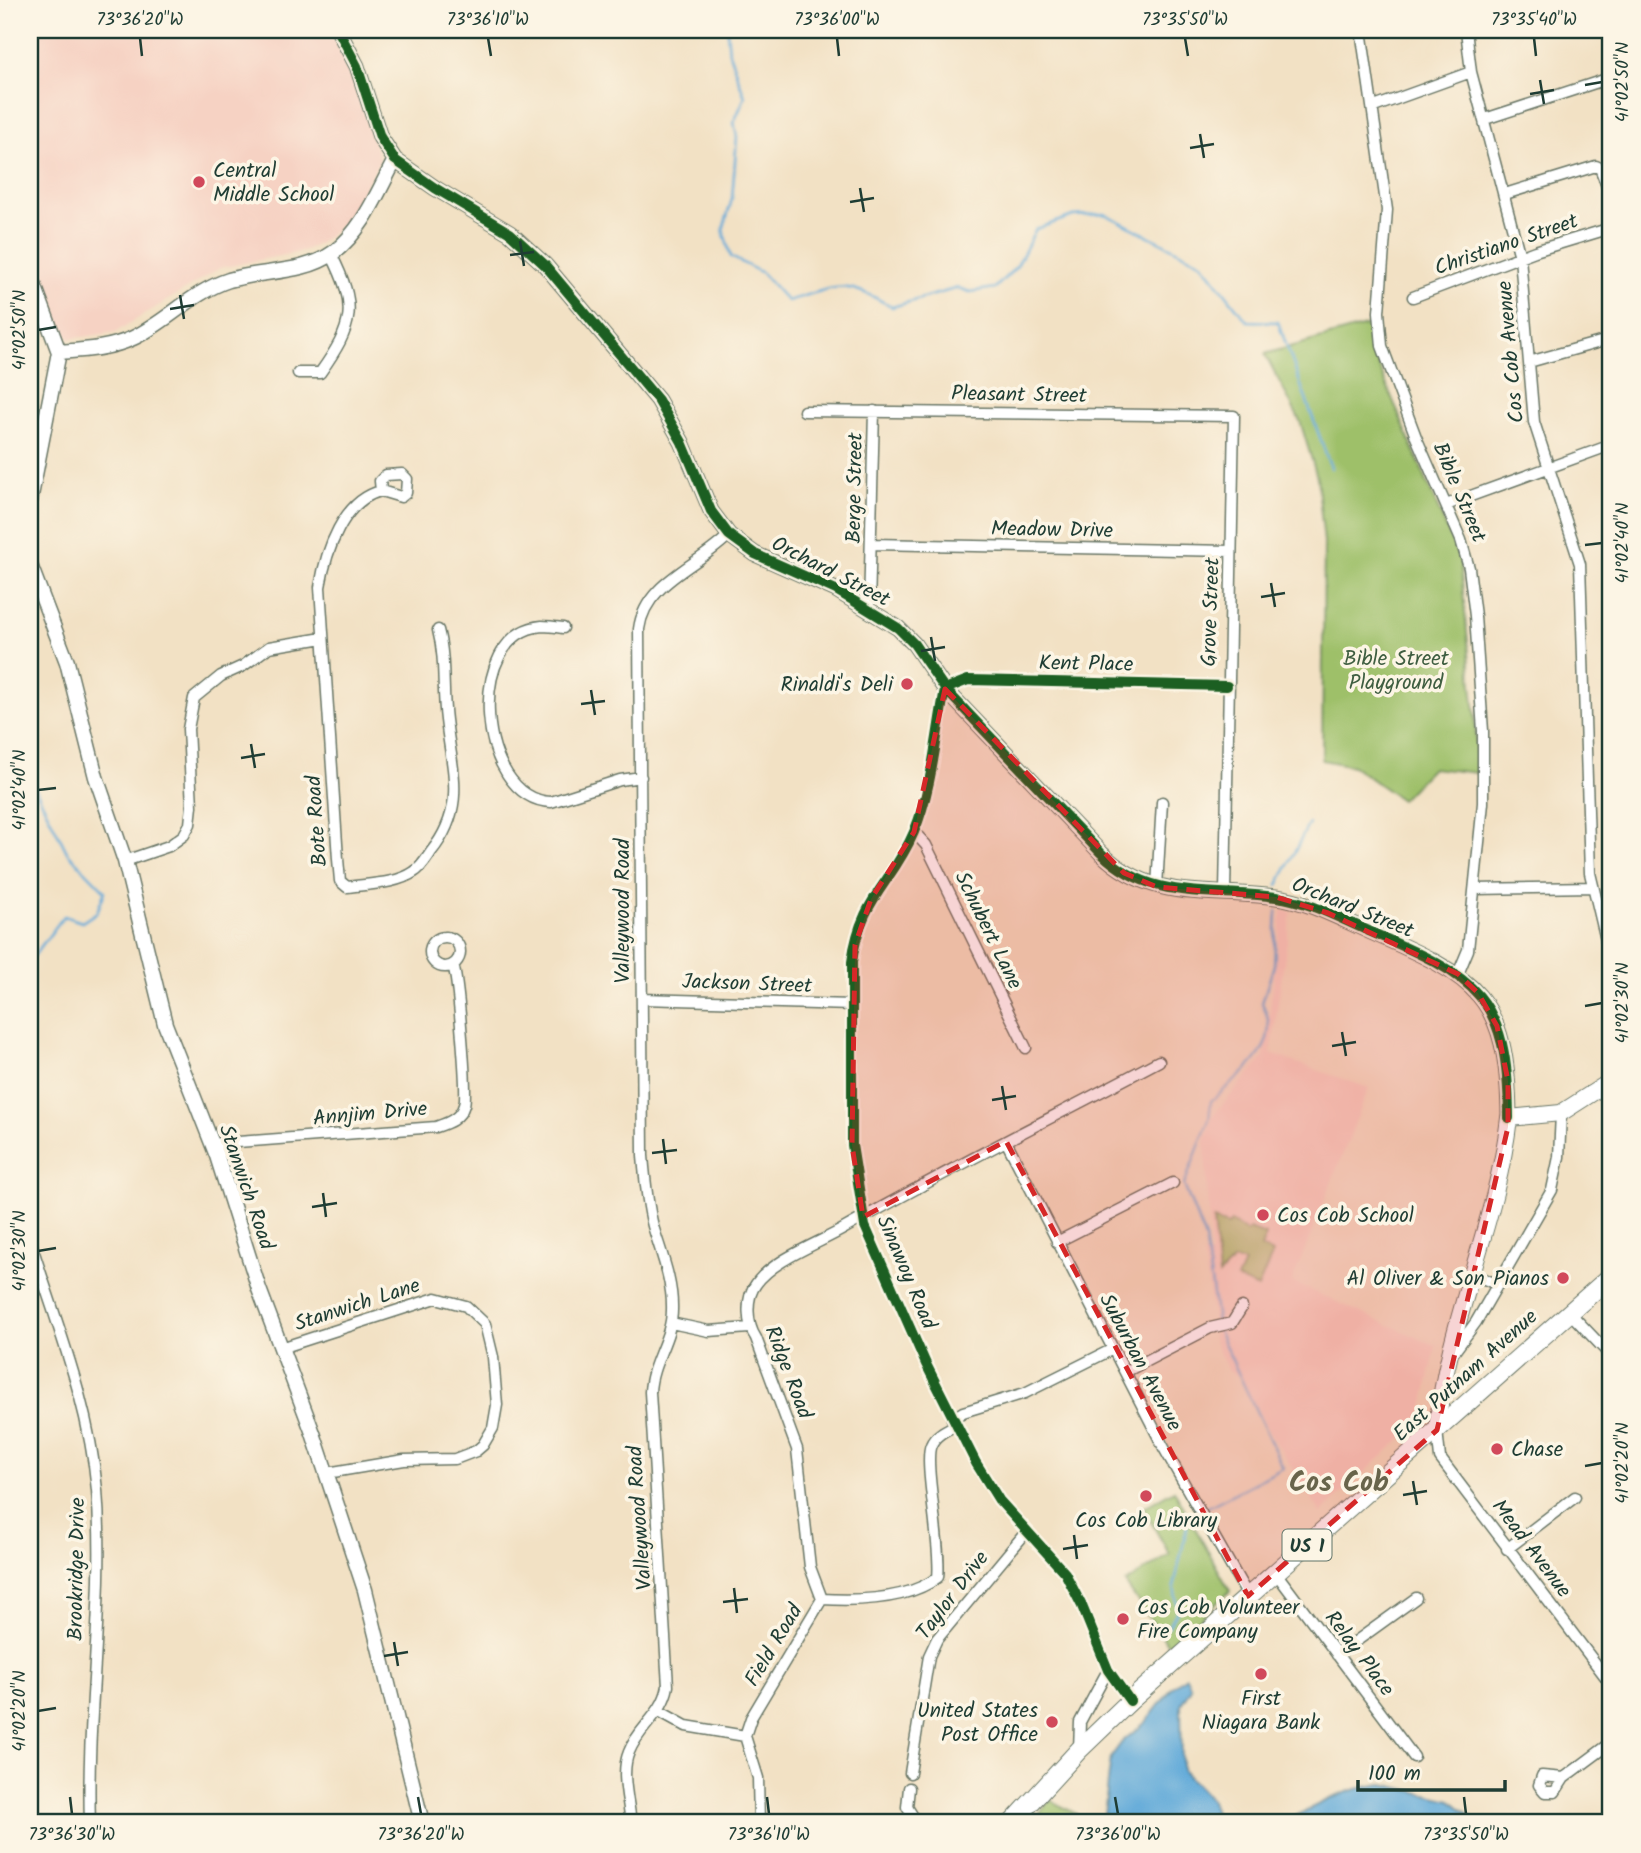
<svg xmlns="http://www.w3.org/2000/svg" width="1641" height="1853" font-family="Kalam,sans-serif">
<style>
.built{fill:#f6d2c3}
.green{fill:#9ec069;stroke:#5e7e4e;stroke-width:2}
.water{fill:#62aad9;stroke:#407486;stroke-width:2}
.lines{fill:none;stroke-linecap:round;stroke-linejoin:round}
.stream{stroke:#62aad9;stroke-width:2.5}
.minor-casing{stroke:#697666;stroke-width:13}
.tertiary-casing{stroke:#697666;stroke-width:17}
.secondary-casing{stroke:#697666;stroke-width:18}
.primary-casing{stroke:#697666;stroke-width:20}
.minor{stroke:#fff;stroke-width:10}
.tertiary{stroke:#fff;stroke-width:14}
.secondary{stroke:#fff;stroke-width:16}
.primary{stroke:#fff;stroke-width:18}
.cycleway-casing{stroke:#fcf5e5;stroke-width:15}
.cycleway{stroke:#1b5e20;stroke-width:10}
.marked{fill:#d62828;fill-opacity:0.2;stroke:#d62828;stroke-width:5;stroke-dasharray:14 9;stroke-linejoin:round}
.ticks{fill:none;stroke:#1f3d34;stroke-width:2.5}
.poi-dot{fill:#d1495b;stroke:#fcf5e5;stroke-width:2.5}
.labels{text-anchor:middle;stroke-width:7;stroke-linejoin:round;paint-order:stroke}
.shield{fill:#fcf5e5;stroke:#617469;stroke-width:2}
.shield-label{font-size:19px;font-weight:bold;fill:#1f3d34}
.poi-label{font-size:21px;fill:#1f3d34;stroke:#fcf5e5;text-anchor:start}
.street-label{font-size:21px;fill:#1f3d34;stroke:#fcf5e5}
.park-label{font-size:21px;fill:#3f5e41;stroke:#fcf5e5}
.district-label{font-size:28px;font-weight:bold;fill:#68654b;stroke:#fcf5e5}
.neatline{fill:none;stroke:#1f3d34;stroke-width:2.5}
.ticks-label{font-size:18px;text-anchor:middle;fill:#1f3d34}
</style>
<rect width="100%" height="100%" fill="#fcf5e5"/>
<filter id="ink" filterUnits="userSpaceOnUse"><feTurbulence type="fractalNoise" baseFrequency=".0143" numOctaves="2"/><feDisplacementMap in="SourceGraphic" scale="14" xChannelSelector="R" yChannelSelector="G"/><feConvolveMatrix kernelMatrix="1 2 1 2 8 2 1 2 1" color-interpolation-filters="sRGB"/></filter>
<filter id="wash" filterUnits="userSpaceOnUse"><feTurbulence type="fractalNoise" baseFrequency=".00686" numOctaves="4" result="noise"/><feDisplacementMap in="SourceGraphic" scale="28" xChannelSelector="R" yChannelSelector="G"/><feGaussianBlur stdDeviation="1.57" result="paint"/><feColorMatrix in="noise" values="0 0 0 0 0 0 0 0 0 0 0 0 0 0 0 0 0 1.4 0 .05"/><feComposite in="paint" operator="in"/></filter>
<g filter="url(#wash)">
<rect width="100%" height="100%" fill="#f2e1c4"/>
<path class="built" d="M 30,30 L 328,30 L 347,62 L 380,160 L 347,221 L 319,244 L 300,252 L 220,268 L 116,332 L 70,339 L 64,335 L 30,253 Z
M 1282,910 L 1291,912 L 1271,1054 L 1369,1088 L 1292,1282 L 1436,1346 L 1420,1421 L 1321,1513 L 1269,1432 L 1242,1378 L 1228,1370 L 1213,1340 L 1213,1319 L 1204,1254 L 1211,1255 L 1205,1142 L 1213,1116 L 1264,1057 Z"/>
<path class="green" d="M 1369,325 L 1377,362 L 1460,561 L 1475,715 L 1477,773 L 1432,768 L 1401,800 L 1353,766 L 1322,760 L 1324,542 L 1317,477 L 1300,421 L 1265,354 Z
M 1213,1220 L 1228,1225 L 1231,1222 L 1247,1232 L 1249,1229 L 1266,1235 L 1261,1248 L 1273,1253 L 1258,1288 L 1237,1279 L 1244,1263 L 1234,1260 L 1219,1275 Z
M 1174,1490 L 1230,1591 L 1169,1646 L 1125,1583 L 1170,1555 L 1143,1508 Z
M 1050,1800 L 1093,1823 L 1038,1823 L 1040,1813 Z"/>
<path class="water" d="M 1186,1677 L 1191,1688 L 1181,1704 L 1182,1770 L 1211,1801 L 1218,1823 L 1106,1823 L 1104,1815 L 1111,1757 L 1122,1742 L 1146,1722 L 1173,1687 Z
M 1383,1784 L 1451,1800 L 1479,1823 L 1284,1823 C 1315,1805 1347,1788 1383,1784 Z"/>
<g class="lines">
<path class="stream" d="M 727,30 L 729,53 L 745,97 L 734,122 L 737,137 L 732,199 L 723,230 L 731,257 L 762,273 L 787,301 C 840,286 843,278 892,307 L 958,288 L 970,292 L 995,288 L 1017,266 L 1036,229 L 1073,216 L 1105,214 L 1202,263 L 1247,321 L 1278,322 L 1331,468
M 30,778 L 67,852 L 105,891 L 97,912 L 82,922 L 64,916 L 30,961
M 1278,885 L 1309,823
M 1217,1321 L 1205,1239 L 1184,1185 L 1209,1120 L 1211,1101 C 1240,1075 1286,1047 1262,1003 L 1274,965 L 1277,911
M 1202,1510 L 1283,1468 L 1217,1328
M 1168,1627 L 1178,1610 L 1174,1587 L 1189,1517 L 1197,1513"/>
</g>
</g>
<g filter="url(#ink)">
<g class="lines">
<g class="minor-casing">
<path id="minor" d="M 1361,30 L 1387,210 L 1379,312 L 1382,346 L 1416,437 L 1461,540 L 1469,568 L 1475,616 L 1483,731 L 1483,803 L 1468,950 L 1458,974
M 1466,30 L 1471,72 L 1520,257 L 1534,422 L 1580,564 L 1590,873 L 1611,961
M 1374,107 L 1471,72
M 1485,119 L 1610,78
M 1505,194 L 1596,166 L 1600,168 L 1611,196
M 1413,297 L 1535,251 L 1611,228
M 1529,362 L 1611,339
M 298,373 L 320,373 C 354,325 358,307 331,254
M 804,411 L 1234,416 L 1225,893
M 381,491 L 401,497 L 406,493 L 407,479 L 402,474 L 386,475 L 380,481 L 381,491 C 343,500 326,551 320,587 L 338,859 L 340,881 L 347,887 C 367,884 397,884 414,872 C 421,868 427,858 431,852 C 467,807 452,771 446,720 C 442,689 446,660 438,630
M 1446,505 L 1611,445
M 872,544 L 1231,551
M 869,609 L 874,411
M 563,628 C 556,627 549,626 542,626 C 463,633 477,799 551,802 L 620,780 L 641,777
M 914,832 L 926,845 L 1026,1048
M 125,861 L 169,846 L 184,835 L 190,824 L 192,806 L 188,729 L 194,698 L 221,676 L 243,666 L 269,647 L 323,638
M 1157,887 L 1162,802
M 1475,889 L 1593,887
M430 952a15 15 0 1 1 30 0a15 15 0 1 1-30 0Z
M 642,999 L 852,1005
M 1006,1141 L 1164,1448 L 1248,1596
M 212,1144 L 436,1127 C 448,1123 460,1119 464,1105 C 468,1094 458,979 453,965
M 30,1240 C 56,1323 89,1402 97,1490 C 106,1600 86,1712 90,1823
M 1057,1242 L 1173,1183
M 1473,1274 L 1498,1285
M 1570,1313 L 1611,1356
M 671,1323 L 709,1331 L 749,1328
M 281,1348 L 436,1298 L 466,1306 L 485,1324 L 493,1357 L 497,1405 L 493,1428 L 483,1445 L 476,1451 L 455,1459 L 404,1460 L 327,1473
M 1454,1352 L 1476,1322 L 1552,1190 L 1559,1157 L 1561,1113
M 1125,1372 L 1210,1328 L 1232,1323 L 1242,1307
M 952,1419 L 963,1412 L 1025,1393 L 1113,1349
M 1437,1430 L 1440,1458 L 1611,1684
M 1507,1549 L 1575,1497
M 1276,1573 L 1414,1757
M 822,1599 L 810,1567 L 797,1449 L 756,1338 C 747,1325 745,1298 756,1284 C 772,1260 820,1243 845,1228 C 948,1169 1054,1117 1159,1061
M 1337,1655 L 1416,1598
M 1130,1701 L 1108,1670 L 1082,1606 L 1065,1573 L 999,1500 L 976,1463 L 926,1364 L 865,1226 L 852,1145 L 852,962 C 860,898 892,884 914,832 C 932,789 936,736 945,689 L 968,680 L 1227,686
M 659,1711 L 686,1726 L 745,1736
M 1079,1750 L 1080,1722 L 1108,1670
M 910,1773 L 929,1656 L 937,1639 L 1027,1531
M 1564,1778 L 1542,1776 L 1539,1785 L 1545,1792 L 1555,1792 L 1564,1778 L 1611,1743
M 909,1788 L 907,1807 L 917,1823
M 631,1823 C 629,1801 620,1773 629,1752 C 639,1726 663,1715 668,1686 L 650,1392 C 651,1363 672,1338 672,1310 C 673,1281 661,1253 653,1226 C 647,1203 645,1180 643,1156 L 639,629 C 645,582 699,566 729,535
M 759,1823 L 758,1778 L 745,1736 L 751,1718 L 822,1599 C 858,1601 909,1600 938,1577 C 942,1547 923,1462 931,1445 C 935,1435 946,1430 956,1425"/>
</g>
<g class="tertiary-casing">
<path id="tertiary" d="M 338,30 L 357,66 L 380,137 L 395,160 L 435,188 L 510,233 L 545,265 L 658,400 L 682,442 L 711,511 L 729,535 L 755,554 L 836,590 L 898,628 L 914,644 L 945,689 L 1101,853 C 1152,903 1211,888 1276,897 C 1309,901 1341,919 1371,932 C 1477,978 1508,995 1509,1118
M 30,274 L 59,352 L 30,501
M 59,352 C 85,350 109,349 133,338 C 167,322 192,292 229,280 C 263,270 304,274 333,253 C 364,229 377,193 395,160
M 30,565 L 67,662 L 96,777 L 125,861 L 165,1024 L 217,1156 L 259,1289 L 313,1433 L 365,1590 L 422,1823"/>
</g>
<g class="secondary-casing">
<path id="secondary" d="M 1437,1430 C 1446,1325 1497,1224 1509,1118 L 1561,1113 L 1611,1081"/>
</g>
<g class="primary-casing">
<path id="primary" d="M 1012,1823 L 1079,1750 L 1130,1701 L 1611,1276"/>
</g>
<use href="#minor" class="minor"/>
<use href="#tertiary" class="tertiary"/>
<use href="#secondary" class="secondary"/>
<use href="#primary" class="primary"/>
<g class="cycleway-casing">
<path id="cycleway" d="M 338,30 L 357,66 L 380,137 L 395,160 L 435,188 L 510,233 L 545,265 L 658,400 L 682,442 L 711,511 L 729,535 L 755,554 L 836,590 L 898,628 L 914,644 L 945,689 L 1101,853 C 1152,903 1211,888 1276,897 C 1309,901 1341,919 1371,932 C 1477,978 1508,995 1509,1118
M 1130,1701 L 1108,1670 L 1082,1606 L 1065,1573 L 999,1500 L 976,1463 L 926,1364 L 865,1226 L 852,1145 L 852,962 C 860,898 892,884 914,832 C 932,789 936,736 945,689 L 968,680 L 1227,686"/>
</g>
<use href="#cycleway" class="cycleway"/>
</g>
</g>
<path class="marked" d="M 945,689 L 1124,873 L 1157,887 L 1276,897 L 1328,913 L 1458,974 L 1478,993 L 1497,1026 L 1508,1081 L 1508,1127 L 1437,1430 L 1248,1596 L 1006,1141 L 863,1217 L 852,1145 L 855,945 L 871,899 L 914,832 Z"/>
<path class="ticks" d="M 140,38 L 142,56M 488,38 L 491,56M 837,38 L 839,56M 1185,38 L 1188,56M 1534,38 L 1536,56M 1540,80 L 1544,104M 1585,85 L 1602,82M 1530,94 L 1554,90M 1200,134 L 1204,158M 1190,148 L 1214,144M 860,188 L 864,212M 850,202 L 874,198M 520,241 L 524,266M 510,255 L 534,252M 180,295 L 184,319M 170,309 L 194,305M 38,330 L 56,327M 1585,545 L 1602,543M 1271,583 L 1275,607M 1261,597 L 1285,593M 931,637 L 935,661M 921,651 L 945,647M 591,690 L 595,715M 581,704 L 605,701M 251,744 L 255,768M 241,758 L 265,754M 38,790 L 56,788M 1585,1006 L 1602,1003M 1342,1032 L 1346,1056M 1332,1046 L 1356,1042M 1002,1086 L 1006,1110M 992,1100 L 1016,1096M 663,1139 L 666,1164M 652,1153 L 677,1150M 323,1193 L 326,1217M 312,1207 L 337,1203M 38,1251 L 56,1248M 1585,1466 L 1602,1463M 1413,1481 L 1417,1505M 1403,1495 L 1427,1491M 1074,1535 L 1077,1559M 1063,1549 L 1088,1545M 734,1588 L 737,1613M 723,1602 L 748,1599M 394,1642 L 398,1666M 384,1656 L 408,1652M 38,1711 L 56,1708M 70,1797 L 72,1814M 418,1797 L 421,1814M 767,1797 L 769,1814M 1115,1797 L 1118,1814M 1464,1797 L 1466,1814"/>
<g class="poi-dot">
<circle cx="199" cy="182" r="7"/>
<circle cx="907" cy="684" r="7"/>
<circle cx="1263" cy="1215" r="7"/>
<circle cx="1563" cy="1278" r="7"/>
<circle cx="1497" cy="1449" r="7"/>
<circle cx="1146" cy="1496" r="7"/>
<circle cx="1123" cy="1619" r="7"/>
<circle cx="1261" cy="1674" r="7"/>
<circle cx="1052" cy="1722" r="7"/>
</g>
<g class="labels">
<rect class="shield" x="1282.5" y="1529.5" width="49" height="31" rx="5"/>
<g class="shield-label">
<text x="1307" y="1552">US 1</text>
</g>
<g class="poi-label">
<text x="213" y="177">Central<tspan x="213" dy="24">Middle School</tspan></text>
<text x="893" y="691" text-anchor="end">Rinaldi's Deli</text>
<text x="1277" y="1222">Cos Cob School</text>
<text x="1549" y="1285" text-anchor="end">Al Oliver &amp; Son Pianos</text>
<text x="1511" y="1456">Chase</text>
<text x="1146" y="1527" text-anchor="middle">Cos Cob Library</text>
<text x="1137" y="1614">Cos Cob Volunteer<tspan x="1137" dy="24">Fire Company</tspan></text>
<text x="1261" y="1705" text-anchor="middle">First<tspan x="1261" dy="24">Niagara Bank</tspan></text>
<text x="1038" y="1717" text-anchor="end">United States<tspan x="1038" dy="24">Post Office</tspan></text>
</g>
<g class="street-label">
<text transform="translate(1506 244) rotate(-19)" y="7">Christiano Street</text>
<text transform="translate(1510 352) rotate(-95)" y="7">Cos Cob Avenue</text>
<text transform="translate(1019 394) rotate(1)" y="7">Pleasant Street</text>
<text transform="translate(854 488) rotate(-89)" y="7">Berge Street</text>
<text transform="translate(1460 492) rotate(67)" y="7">Bible Street</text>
<text transform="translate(1052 529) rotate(1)" y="7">Meadow Drive</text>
<text transform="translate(831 571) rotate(27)" y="7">Orchard Street</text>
<text transform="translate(1210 612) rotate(-88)" y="7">Grove Street</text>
<text transform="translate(1086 663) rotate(1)" y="7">Kent Place</text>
<text transform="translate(316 821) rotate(-94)" y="7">Bote Road</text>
<text transform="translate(1353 907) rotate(22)" y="7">Orchard Street</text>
<text transform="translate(622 911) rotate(-90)" y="7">Valleywood Road</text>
<text transform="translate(989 930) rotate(64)" y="7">Schubert Lane</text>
<text transform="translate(747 983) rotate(2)" y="7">Jackson Street</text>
<text transform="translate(370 1113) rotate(-5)" y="7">Annjim Drive</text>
<text transform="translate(247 1187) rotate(71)" y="7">Stanwich Road</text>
<text transform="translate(907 1272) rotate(67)" y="7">Sinawoy Road</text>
<text transform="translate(357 1304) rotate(-18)" y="7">Stanwich Lane</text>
<text transform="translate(1141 1362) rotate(62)" y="7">Suburban Avenue</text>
<text transform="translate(789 1372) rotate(69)" y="7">Ridge Road</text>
<text transform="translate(1465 1375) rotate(-42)" y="7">East Putnam Avenue</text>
<text transform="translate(639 1518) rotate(-94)" y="7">Valleywood Road</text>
<text transform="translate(1532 1548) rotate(53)" y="7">Mead Avenue</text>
<text transform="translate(76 1569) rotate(-89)" y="7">Brookridge Drive</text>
<text transform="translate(952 1595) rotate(-53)" y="7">Taylor Drive</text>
<text transform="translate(773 1645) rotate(-59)" y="7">Field Road</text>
<text transform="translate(1360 1653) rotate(53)" y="7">Relay Place</text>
</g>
<g class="park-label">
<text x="1396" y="665">Bible Street<tspan x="1396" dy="24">Playground</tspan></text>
</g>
<g class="district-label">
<text x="1339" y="1491">Cos Cob</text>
</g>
</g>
<rect width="1641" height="1853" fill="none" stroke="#fcf5e5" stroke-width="77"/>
<path d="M1358 1780v10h147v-10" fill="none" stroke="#1f3d34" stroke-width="3.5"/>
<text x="1368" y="1780" font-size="21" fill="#1f3d34" stroke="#fcf5e5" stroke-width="5" paint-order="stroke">100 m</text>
<rect x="38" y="38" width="1564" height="1776" class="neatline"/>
<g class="ticks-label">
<text x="140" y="25">73°36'20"W</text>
<text x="488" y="25">73°36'10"W</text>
<text x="837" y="25">73°36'00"W</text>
<text x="1185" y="25">73°35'50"W</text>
<text x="1534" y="25">73°35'40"W</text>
<text transform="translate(1622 82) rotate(-90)" y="6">41°02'50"N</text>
<text transform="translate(19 330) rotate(-90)" y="6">41°02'50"N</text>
<text transform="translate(1622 543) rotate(-90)" y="6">41°02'40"N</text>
<text transform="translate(19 790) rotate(-90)" y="6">41°02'40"N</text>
<text transform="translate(1622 1003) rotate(-90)" y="6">41°02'30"N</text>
<text transform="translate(19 1251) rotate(-90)" y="6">41°02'30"N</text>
<text transform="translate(1622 1463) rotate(-90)" y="6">41°02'20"N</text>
<text transform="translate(19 1711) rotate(-90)" y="6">41°02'20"N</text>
<text x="72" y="1840">73°36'30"W</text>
<text x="421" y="1840">73°36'20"W</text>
<text x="769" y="1840">73°36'10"W</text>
<text x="1118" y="1840">73°36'00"W</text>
<text x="1466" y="1840">73°35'50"W</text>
</g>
</svg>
